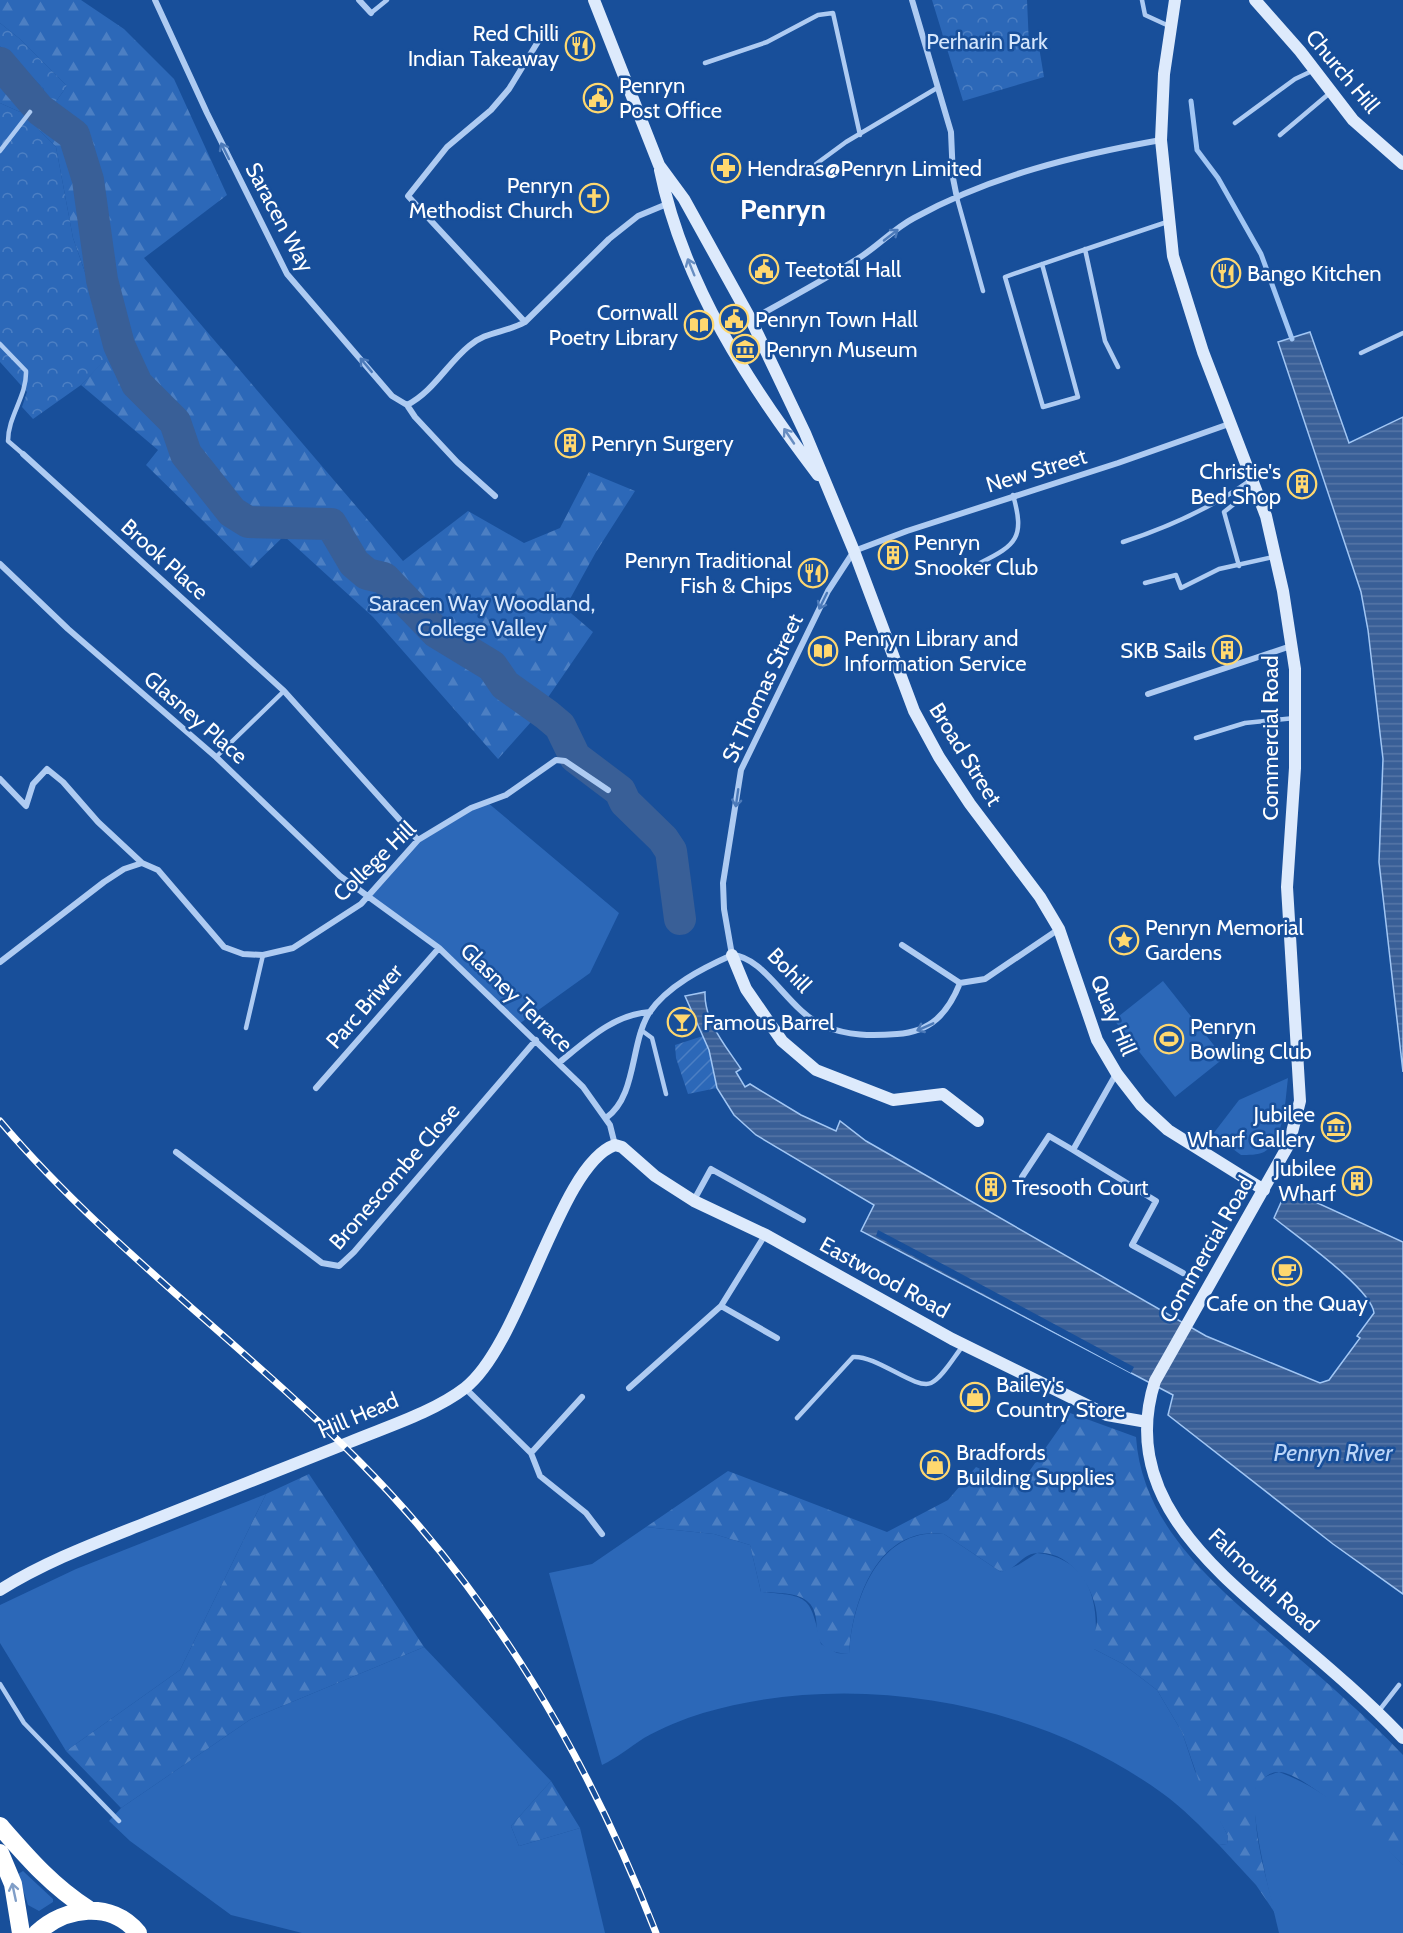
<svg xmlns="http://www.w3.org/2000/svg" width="1403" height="1933" font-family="Cabin,sans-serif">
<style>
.grass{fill:#2c68b8}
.forest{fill:url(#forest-firs)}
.park{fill:url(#park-crowns)}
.garden{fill:url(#garden-furrows)}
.water{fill:url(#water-rules);stroke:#a1c6f4;stroke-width:1.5}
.pier{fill:#184f9a}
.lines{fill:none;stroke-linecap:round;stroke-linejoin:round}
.stream{stroke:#a1c6f4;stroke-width:5}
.river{stroke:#395f97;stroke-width:32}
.lane{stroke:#aecbf2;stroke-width:4.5}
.street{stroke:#aecbf2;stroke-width:6}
.secondary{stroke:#ddeafc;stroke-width:12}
.highway{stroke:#fff;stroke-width:18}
.rail-casing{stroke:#fff;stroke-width:7}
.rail{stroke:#184f9a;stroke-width:4.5;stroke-dasharray:14;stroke-linecap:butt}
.oneway{stroke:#4c7ab9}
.oneway2{stroke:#678dc1}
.oneway3{stroke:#809ec7}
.labels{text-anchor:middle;stroke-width:5;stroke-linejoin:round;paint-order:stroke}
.poi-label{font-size:22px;fill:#fff;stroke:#184f9a;text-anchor:start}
.park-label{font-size:22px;fill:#d5e6fc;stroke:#184f9a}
.street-label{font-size:22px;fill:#fff;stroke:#184f9a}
.water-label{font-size:24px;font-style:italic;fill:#bbd5f8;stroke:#184f9a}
.district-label{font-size:28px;font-weight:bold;fill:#fff;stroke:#184f9a}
</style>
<defs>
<pattern id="forest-firs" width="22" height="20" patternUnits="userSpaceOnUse" patternTransform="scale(1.5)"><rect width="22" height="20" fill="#2c68b8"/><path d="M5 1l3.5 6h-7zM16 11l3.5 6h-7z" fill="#4c7fc3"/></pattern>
<pattern id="park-crowns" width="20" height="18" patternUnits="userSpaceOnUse" patternTransform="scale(1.5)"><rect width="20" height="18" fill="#2c68b8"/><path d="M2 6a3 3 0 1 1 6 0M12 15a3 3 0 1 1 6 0" fill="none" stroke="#4c7fc3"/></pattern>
<pattern id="garden-furrows" width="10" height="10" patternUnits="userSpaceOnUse" patternTransform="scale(1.5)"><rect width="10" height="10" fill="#2c68b8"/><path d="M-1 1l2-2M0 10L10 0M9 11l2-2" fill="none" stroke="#4c7fc3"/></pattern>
<pattern id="water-rules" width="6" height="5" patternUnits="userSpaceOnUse" patternTransform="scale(1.5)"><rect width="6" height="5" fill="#395f97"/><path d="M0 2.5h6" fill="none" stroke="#5777a7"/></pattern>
</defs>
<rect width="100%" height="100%" fill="#184f9a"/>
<path class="grass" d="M 487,802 L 619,913 L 590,973 L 519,1024 L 439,948 L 368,897 L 418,840 Z
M 1163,981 L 1224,1058 L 1175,1097 L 1114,1020 Z
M 1288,1078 C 1285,1101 1285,1139 1264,1152 C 1258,1155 1248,1155 1241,1155 L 1213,1134 L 1239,1100 Z
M 266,1494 L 180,1670 L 66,1751 L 0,1643 L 0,1605 L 76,1569 Z
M 646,1527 L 714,1534 L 750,1545 L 761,1592 C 810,1596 810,1596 821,1644 L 837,1653 L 849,1654 C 852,1602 878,1526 944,1534 L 1001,1572 L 1018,1565 L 1037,1553 C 1090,1558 1101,1604 1094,1649 L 1123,1664 L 1157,1690 L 1182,1732 L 1195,1771 L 1228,1836 L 1227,1844 L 1219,1845 C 1201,1827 1183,1808 1162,1793 C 1035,1701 853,1669 703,1713 C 683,1719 662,1728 644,1738 C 630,1747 617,1758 602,1765 L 549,1573 L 592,1564 Z
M 424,1647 L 551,1781 L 511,1826 L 519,1846 L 580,1828 L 605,1933 L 302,1933 L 231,1915 L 130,1841 L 109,1821 L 121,1808 L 251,1719 Z
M 1279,1772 C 1325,1788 1370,1829 1403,1865 L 1403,1933 L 1279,1933 C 1273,1907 1247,1807 1256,1786 C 1260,1778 1271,1774 1279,1772 Z
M 23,1871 L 53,1899 L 53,1902 L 39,1911 L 28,1905 L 18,1874 Z"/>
<path class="forest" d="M 0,0 L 81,0 L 124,29 L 174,79 L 227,195 L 144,258 L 403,561 L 468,511 L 524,543 L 560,528 L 589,472 L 635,491 L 596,552 L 565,608 L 593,632 L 531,722 L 498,759 L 373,617 L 284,536 L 251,568 L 146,465 L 158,450 L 81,385 L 113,351 L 73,238 L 56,147 L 37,128 L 67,86 L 20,39 L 0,23 Z
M 0,46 L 44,89 L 20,112 L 0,103 Z
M 1070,1413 L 1136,1437 C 1142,1529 1221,1590 1285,1646 C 1326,1682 1366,1716 1403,1755 L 1403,1865 C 1384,1845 1305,1772 1279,1772 C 1270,1771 1261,1780 1256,1787 C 1251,1828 1265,1873 1275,1913 L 1256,1885 L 1219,1845 L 1227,1844 L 1228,1836 L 1201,1787 L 1182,1732 L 1157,1690 L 1123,1664 L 1094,1649 C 1090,1637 1098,1630 1097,1618 C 1096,1589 1070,1550 1037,1553 C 1022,1554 1016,1570 1001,1572 L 944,1534 C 877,1525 852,1602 849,1654 C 800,1651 828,1618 807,1601 C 797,1592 774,1593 761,1592 L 750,1545 L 714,1534 L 646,1527 L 728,1471 L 887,1532 L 948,1500 L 976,1467 L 1019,1486 Z
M 309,1474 L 424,1647 L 251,1719 L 121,1808 L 66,1751 L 180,1670 L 266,1494 Z
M 551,1781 L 580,1828 L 519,1846 L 511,1826 Z"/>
<path class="park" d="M 932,0 L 1027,0 L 1029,45 L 1039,47 L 1044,77 L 963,101 Z
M 0,23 L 20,39 L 67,86 L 37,128 L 56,147 L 73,238 L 113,352 L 81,385 L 33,419 L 22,407 L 27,392 L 0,362 L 0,103 L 20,112 L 44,89 L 0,46 Z"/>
<path class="garden" d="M 703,1036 L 709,1050 L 717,1088 L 688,1094 L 676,1058 L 675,1045 Z"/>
<path class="water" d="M 1310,332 L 1349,443 L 1403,417 L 1403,1072 L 1379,862 L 1383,759 L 1368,630 L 1361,592 L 1278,342 Z
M 705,992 C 704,1021 725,1045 741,1069 L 736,1072 L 745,1087 L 750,1084 L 801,1115 L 836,1131 L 840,1121 L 866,1141 L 1206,1336 L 1320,1383 L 1329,1380 L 1360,1338 L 1357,1336 L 1374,1313 C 1372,1289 1295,1235 1274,1218 L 1287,1189 L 1403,1242 L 1403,1594 L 1333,1544 L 1168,1415 L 1173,1395 L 861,1231 L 874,1205 L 756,1135 L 734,1115 L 717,1088 L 709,1050 L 685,996 Z"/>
<path class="pier" d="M 878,1230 L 952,1269 L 1134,1367 L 1131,1373 L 876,1236 Z"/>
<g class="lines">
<path class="stream" d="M 1191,101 L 1197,150 L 1218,178 L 1261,254 L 1292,339"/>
<path class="river" d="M 0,63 L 40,110 L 74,135 L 88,180 L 102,280 L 119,345 L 137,384 L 175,422 L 186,454 L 232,512 L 248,522 L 331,524 L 354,563 L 367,574 L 384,578 L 436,632 L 492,666 L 505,685 L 547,715 L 560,726 L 575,757 L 620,791 L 625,802 L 663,839 L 671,851 L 680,919"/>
<path class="lane" d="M 1142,0 L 1145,15 L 1169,26
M 371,13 L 387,0
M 705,63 L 767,42 L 818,15 L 833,13 L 860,135
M 1235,123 L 1295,79 L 1312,71
M 1280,135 L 1331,92
M 0,151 L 30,112
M 816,164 L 846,142 L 937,88
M 957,198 L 983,291
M 1085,249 L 1105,341 L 1118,367
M 1042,264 L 1078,397 L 1043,407 L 1005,277 C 1059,258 1113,240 1167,222
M 0,344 L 26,371 C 27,396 8,416 8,441 L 23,454
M 1361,353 L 1403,333
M 1123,542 C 1169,527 1212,508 1252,479
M 980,563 C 1017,545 1025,537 1013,495
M 1239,566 L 1224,512 L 1253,489
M 1145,583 L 1176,575 L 1181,588 L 1219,569 L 1273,557
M 1196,738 L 1245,723 L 1295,718
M 216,757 L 284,691
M 246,1028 L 263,955
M 641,1030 L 652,1038 L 666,1094
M 797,1418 L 853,1357 C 877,1355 915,1390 931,1383 C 942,1378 954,1357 962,1347
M 0,1684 L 24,1723 L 119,1821
M 1378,1712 L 1399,1685"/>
<path class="street" d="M 155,0 L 207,113 L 287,274 L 392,396 L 407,405 L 415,417 L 457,462 L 495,496
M 359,0 L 371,13
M 912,0 L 951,132 L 953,178 L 957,198
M 751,320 C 788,299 826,279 862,256 C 880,244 895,228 914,218 C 990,176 1076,155 1161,140
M 525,322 L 408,196 L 447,147 L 491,110 L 509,89 L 539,40
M 407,405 C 433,392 447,364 469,346 C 486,331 506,333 525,322 L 609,239 L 638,216 L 667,204
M 23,454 L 284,691 L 418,840
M 0,564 L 68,629 L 216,757 L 340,876 L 439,948 L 583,1087 L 610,1125 L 615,1145
M 1148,694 L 1291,646
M 0,779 L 26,806 L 33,784 L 47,769 L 63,782 L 98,822 L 142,863
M 902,945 L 960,983
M 732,955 L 724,909 L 723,883 L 741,770 L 828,591 L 854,551 L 907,531 L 1118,463 L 1229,424
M 732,955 C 766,957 788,1011 824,1026 C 848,1036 872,1036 897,1034 C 931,1032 948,1013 960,983
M 0,962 L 104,882 L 124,869 L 142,863 L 158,870 L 224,947 L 243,954 L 263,955 L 293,948 L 361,904 L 418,840 L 471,808 L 506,795 L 556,760 L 565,761 L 608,790
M 960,983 L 985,979 L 1059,929
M 560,1062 C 586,1041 614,1014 650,1012
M 1116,1074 L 1073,1150 L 1156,1201 L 1132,1245 L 1183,1273
M 316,1088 L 439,948
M 606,1118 C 637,1096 630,1044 649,1013 C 667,986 703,968 732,955
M 176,1152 L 322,1263 L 339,1266 L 354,1252 L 536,1040
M 1022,1177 L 1049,1136 L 1073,1150
M 694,1200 L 711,1169 L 803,1220
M 721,1306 L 777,1338
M 465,1388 L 531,1453 L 582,1397
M 629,1388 L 721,1306 L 765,1235
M 531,1453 L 540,1476 L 586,1513 L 602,1534"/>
<path class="secondary" d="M 594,0 L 659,165 L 684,199 L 751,320 L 805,433 L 854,551 L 914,711 L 939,757 L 970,804 L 1040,897 L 1059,929 L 1097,1040 L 1117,1074 L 1141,1105 L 1168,1130 L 1264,1190
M 1175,0 L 1164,74 L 1161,140 L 1173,256 L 1203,352 L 1266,516 L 1283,591 L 1295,669 L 1295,768 L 1287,887 L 1300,1101 L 1289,1144 L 1155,1381 C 1119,1494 1211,1567 1288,1633 C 1328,1667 1367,1700 1403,1738
M 1255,0 L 1300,51 L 1353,120 L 1403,164
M 660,170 C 683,283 749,385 818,475
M 732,955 L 746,989 L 782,1041 L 816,1070 L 893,1100 L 943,1094 L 978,1121
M 0,1590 C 46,1561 98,1542 148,1522 C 215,1495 283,1469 350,1442 C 386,1427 434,1412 465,1388 C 522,1344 559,1164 615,1145 L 622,1147 L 655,1176 L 694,1201 L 766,1235 L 952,1339 L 1107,1415 L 1147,1422"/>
<path class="highway" d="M 0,1826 C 28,1858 52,1886 88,1909
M 0,1853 L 13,1884 L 21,1933
M 37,1933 C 65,1907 111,1900 138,1933"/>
<g class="rail-casing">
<path id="rail" d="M 0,1121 C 107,1247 242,1343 358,1460 C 493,1595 587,1756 656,1933"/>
</g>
<use href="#rail" class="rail"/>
</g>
<defs><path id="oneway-shaft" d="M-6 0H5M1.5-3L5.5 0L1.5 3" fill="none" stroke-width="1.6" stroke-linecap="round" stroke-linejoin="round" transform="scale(1.5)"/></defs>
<g class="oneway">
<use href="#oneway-shaft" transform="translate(225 151) rotate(-116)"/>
<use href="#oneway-shaft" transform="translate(891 235) rotate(-38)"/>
<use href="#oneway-shaft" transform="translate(366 365) rotate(-130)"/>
<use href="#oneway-shaft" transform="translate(823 601) rotate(116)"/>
<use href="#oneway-shaft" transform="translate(737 798) rotate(98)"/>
<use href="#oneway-shaft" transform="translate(925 1027) rotate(156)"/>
</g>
<g class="oneway2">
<use href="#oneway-shaft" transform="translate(691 267) rotate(-112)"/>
<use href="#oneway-shaft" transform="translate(789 436) rotate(-124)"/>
</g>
<use class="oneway3" href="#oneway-shaft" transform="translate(14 1892) rotate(-102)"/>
<defs>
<g id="restaurant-ring" transform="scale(1.5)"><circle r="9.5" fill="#184f9a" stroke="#ffd86f" stroke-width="1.5"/><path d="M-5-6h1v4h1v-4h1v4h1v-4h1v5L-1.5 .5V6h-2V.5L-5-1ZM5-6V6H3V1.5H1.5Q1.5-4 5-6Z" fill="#ffd86f"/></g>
<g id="civic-ring" transform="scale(1.5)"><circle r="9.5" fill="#184f9a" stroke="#ffd86f" stroke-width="1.5"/><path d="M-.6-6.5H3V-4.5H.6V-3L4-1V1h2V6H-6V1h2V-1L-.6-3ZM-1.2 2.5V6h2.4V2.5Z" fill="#ffd86f"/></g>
<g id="pharmacy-ring" transform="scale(1.5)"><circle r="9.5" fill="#184f9a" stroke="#ffd86f" stroke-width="1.5"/><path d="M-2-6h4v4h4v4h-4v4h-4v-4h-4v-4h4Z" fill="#ffd86f"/></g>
<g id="church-ring" transform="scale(1.5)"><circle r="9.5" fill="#184f9a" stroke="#ffd86f" stroke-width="1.5"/><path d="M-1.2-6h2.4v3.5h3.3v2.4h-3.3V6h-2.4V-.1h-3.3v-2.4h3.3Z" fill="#ffd86f"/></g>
<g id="library-ring" transform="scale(1.5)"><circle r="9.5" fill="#184f9a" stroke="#ffd86f" stroke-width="1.5"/><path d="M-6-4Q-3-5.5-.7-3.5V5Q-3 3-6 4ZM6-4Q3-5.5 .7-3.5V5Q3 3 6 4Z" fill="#ffd86f"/></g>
<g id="museum-ring" transform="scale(1.5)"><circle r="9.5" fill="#184f9a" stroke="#ffd86f" stroke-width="1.5"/><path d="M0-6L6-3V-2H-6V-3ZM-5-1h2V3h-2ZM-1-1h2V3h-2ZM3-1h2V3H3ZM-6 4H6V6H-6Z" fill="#ffd86f"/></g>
<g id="building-ring" transform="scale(1.5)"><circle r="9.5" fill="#184f9a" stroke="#ffd86f" stroke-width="1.5"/><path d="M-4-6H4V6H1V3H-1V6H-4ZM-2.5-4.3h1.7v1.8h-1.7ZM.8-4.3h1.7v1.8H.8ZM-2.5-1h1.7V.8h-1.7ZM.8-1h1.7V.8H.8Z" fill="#ffd86f"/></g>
<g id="sight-ring" transform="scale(1.5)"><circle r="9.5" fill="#184f9a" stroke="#ffd86f" stroke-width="1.5"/><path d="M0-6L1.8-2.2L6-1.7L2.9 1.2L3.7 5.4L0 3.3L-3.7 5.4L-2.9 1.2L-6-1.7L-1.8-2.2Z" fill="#ffd86f"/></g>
<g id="bar-ring" transform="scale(1.5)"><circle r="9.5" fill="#184f9a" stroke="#ffd86f" stroke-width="1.5"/><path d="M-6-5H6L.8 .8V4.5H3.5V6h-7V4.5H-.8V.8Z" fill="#ffd86f"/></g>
<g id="stadium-ring" transform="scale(1.5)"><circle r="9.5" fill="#184f9a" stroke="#ffd86f" stroke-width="1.5"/><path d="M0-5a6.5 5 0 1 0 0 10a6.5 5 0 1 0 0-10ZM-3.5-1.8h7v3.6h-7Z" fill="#ffd86f"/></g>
<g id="cafe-ring" transform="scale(1.5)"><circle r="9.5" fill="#184f9a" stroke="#ffd86f" stroke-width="1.5"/><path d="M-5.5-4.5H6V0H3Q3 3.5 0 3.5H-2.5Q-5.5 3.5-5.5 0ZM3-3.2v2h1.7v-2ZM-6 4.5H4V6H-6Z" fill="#ffd86f"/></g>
<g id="shop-ring" transform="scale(1.5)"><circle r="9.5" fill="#184f9a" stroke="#ffd86f" stroke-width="1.5"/><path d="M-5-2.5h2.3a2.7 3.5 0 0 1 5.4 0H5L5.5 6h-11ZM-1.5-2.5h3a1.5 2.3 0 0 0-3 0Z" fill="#ffd86f"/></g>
</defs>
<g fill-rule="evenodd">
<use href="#restaurant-ring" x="580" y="46"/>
<use href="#civic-ring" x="598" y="98"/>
<use href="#pharmacy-ring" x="726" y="168"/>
<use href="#church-ring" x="594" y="198"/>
<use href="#civic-ring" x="764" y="269"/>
<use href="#restaurant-ring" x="1226" y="273"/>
<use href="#civic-ring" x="734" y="319"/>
<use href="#library-ring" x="699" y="325"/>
<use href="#museum-ring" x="745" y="349"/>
<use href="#building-ring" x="570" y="443"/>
<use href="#building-ring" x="1302" y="484"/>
<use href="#building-ring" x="893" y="555"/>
<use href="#restaurant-ring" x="813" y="573"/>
<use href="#building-ring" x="1227" y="650"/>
<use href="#library-ring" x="823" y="651"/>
<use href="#sight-ring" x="1124" y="940"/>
<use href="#bar-ring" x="682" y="1022"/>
<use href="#stadium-ring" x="1169" y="1039"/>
<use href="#museum-ring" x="1336" y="1127"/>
<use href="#building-ring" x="1357" y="1181"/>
<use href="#building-ring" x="991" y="1187"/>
<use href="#cafe-ring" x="1287" y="1271"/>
<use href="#shop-ring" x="975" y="1397"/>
<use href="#shop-ring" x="935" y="1465"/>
</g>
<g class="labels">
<g class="poi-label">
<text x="559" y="41" text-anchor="end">Red Chilli<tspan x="559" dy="25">Indian Takeaway</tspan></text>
<text x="619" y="93">Penryn<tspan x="619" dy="25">Post Office</tspan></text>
<text x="747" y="176">Hendras@Penryn Limited</text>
<text x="573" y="193" text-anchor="end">Penryn<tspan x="573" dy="25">Methodist Church</tspan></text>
<text x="785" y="277">Teetotal Hall</text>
<text x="1247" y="281">Bango Kitchen</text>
<text x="678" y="320" text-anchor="end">Cornwall<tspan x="678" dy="25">Poetry Library</tspan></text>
<text x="755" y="327">Penryn Town Hall</text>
<text x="766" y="357">Penryn Museum</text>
<text x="591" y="451">Penryn Surgery</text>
<text x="1281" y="479" text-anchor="end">Christie's<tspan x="1281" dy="25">Bed Shop</tspan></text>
<text x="914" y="550">Penryn<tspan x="914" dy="25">Snooker Club</tspan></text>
<text x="792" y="568" text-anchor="end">Penryn Traditional<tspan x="792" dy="25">Fish &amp; Chips</tspan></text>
<text x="844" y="646">Penryn Library and<tspan x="844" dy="25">Information Service</tspan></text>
<text x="1206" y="658" text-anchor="end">SKB Sails</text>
<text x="1145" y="935">Penryn Memorial<tspan x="1145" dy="25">Gardens</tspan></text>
<text x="703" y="1030">Famous Barrel</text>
<text x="1190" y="1034">Penryn<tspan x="1190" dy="25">Bowling Club</tspan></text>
<text x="1315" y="1122" text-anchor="end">Jubilee<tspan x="1315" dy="25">Wharf Gallery</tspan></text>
<text x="1336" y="1176" text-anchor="end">Jubilee<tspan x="1336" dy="25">Wharf</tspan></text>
<text x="1012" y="1195">Tresooth Court</text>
<text x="1287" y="1311" text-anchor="middle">Cafe on the Quay</text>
<text x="996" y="1392">Bailey's<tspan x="996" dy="25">Country Store</tspan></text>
<text x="956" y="1460">Bradfords<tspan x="956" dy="25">Building Supplies</tspan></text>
</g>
<g class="park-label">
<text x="987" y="49">Perharin Park</text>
<text x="482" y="611">Saracen Way Woodland,<tspan x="482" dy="25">College Valley</tspan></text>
</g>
<g class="street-label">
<text transform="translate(1343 71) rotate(50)" y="8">Church Hill</text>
<text transform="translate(280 217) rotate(62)" y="8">Saracen Way</text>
<text transform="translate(1036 470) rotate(-17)" y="8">New Street</text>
<text transform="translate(165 559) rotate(42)" y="8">Brook Place</text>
<text transform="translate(762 688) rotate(-65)" y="8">St Thomas Street</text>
<text transform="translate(196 717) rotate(41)" y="8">Glasney Place</text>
<text transform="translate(1270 738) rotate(-90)" y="8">Commercial Road</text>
<text transform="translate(966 754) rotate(58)" y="8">Broad Street</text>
<text transform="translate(374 861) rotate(-44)" y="8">College Hill</text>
<text transform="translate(790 970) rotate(46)" y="8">Bohill</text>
<text transform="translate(517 997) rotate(44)" y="8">Glasney Terrace</text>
<text transform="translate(364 1006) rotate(-49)" y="8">Parc Briwer</text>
<text transform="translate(1114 1015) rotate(67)" y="8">Quay Hill</text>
<text transform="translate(394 1176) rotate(-49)" y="8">Bronescombe Close</text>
<text transform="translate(1206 1249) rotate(-60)" y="8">Commercial Road</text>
<text transform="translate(885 1277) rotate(29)" y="8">Eastwood Road</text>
<text transform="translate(358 1415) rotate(-23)" y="8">Hill Head</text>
<text transform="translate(1264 1580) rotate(43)" y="8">Falmouth Road</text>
</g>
<g class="water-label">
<text x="1333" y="1461">Penryn River</text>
</g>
<g class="district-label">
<text x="783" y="219">Penryn</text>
</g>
</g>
</svg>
